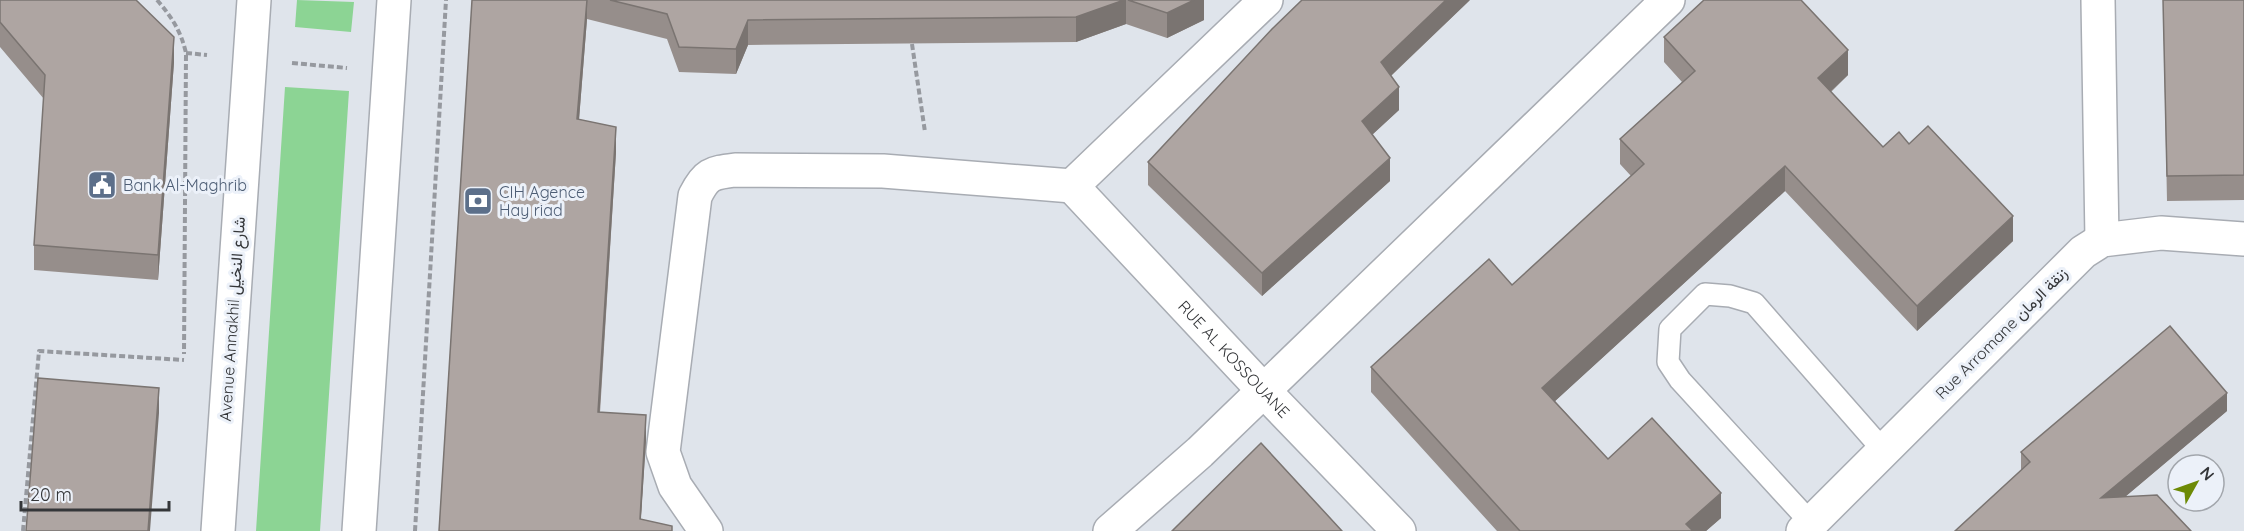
<svg xmlns="http://www.w3.org/2000/svg" width="2244" height="531" font-family="Quicksand,Vazirmatn,sans-serif">
<style>
.green{fill:#8cd494}
.lines{fill:none;stroke-linecap:round;stroke-linejoin:round}
.lane-casing{stroke:#a8acb3;stroke-width:24}
.street-casing{stroke:#a8acb3;stroke-width:36}
.primary-casing{stroke:#a8acb3;stroke-width:36}
.path{stroke:#96999f;stroke-width:4;stroke-dasharray:6 3;stroke-linecap:butt}
.lane{stroke:#fff;stroke-width:21}
.street{stroke:#fff;stroke-width:33}
.primary{stroke:#fff;stroke-width:33}
.wall{fill:#968e8b}
.shaded-wall{fill:#7a7471}
.building{fill:#aea5a2;stroke:#7a7471;stroke-width:1.5}
.labels{text-anchor:middle;stroke-width:6;stroke-linejoin:round;paint-order:stroke}
.service-label{font-size:16px;fill:#4e5e75;stroke:#ecf1f9;text-anchor:start}
.street-label{font-size:16px;fill:#343639;stroke:#ecf1f9}
</style>
<rect width="100%" height="100%" fill="#dfe4eb"/>
<path class="green" d="M 297,0 L 354,2 L 351,32 L 295,27 Z
M 285,87 L 349,91 L 320,531 L 256,531 Z"/>
<g class="lines">
<g class="lane-casing">
<path id="lane" d="M 1811,523 L 1680,380 L 1668,362 L 1670,329 L 1705,294 L 1730,296 L 1754,303 L 1883,450"/>
</g>
<g class="street-casing">
<g id="street">
<path d="M 2098,0 L 2102,240"/>
<path id="s1" d="M 1072,186 L 1263,390 L 1399,531"/>
<path d="M 706,531 L 675,486 L 663,452 L 695,196 C 706,174 711,173 735,170 L 883,171 L 1072,186 L 1266,0"/>
<path d="M 1110,531 L 1200,452 L 1668,0"/>
<path d="M 1803,531 L 2083,252 L 2102,240 L 2161,233 L 2244,239"/>
</g>
</g>
<g class="primary-casing">
<path id="primary" d="M 218,531 L 254,0
M 359,531 L 394,0"/>
</g>
<path class="path" d="M 157,0 C 171,16 181,31 186,53 L 184,354
M 912,44 L 925,132
M 186,53 L 207,55
M 292,63 L 347,68
M 23,531 L 39,351 L 184,360
M 415,531 L 446,0"/>
<use href="#lane" class="lane"/>
<use href="#street" class="street"/>
<use href="#primary" class="primary"/>
</g>
<path class="wall" d="M 0,0 L 174,62 L 158,280 L 34,270 L 34,245 L 44,99 L 0,47 Z
M 472,0 L 1204,0 L 1204,20 L 1167,38 L 1126,24 L 1076,42 L 748,45 L 736,74 L 679,72 L 667,39 L 587,19 L 579,120 L 616,152 L 600,413 L 646,440 L 641,519 L 439,531 Z
M 1470,0 L 1391,76 L 1399,110 L 1372,135 L 1390,181 L 1262,296 L 1148,185 L 1148,162 Z
M 2163,0 L 2244,0 L 2244,200 L 2167,201 Z
M 1664,37 L 1848,75 L 1831,92 L 1883,147 L 1909,144 L 2013,241 L 1917,331 L 1785,191 L 1555,401 L 1608,459 L 1721,518 L 1706,531 L 1497,531 L 1371,392 L 1371,367 L 1512,285 L 1631,176 L 1620,164 L 1620,139 L 1682,82 L 1664,62 Z
M 2227,411 L 2125,497 L 2191,531 L 2021,470 L 2021,452 Z"/>
<path class="shaded-wall" d="M 587,0 L 587,19 L 577,144 L 577,119 Z
M 1124,0 L 1126,0 L 1126,24 L 1076,42 L 1076,17 Z
M 1194,0 L 1204,0 L 1204,20 L 1167,38 L 1167,13 Z
M 1446,0 L 1470,0 L 1381,85 L 1381,62 Z
M 748,20 L 748,45 L 736,74 L 736,49 Z
M 174,37 L 174,62 L 158,280 L 158,255 Z
M 1848,50 L 1848,75 L 1818,103 L 1818,78 Z
M 1399,87 L 1399,110 L 1362,144 L 1362,121 Z
M 616,127 L 616,152 L 598,437 L 598,412 Z
M 1390,158 L 1390,181 L 1262,296 L 1262,273 Z
M 1785,166 L 1785,191 L 1542,413 L 1542,388 Z
M 2013,216 L 2013,241 L 1917,331 L 1917,306 Z
M 159,388 L 159,413 L 150,531 L 148,531 Z
M 2227,393 L 2227,411 L 2101,517 L 2101,498 Z
M 646,415 L 646,440 L 640,531 L 640,519 Z
M 1721,493 L 1721,518 L 1706,531 L 1686,531 L 1686,524 Z"/>
<path class="building" d="M 0,0 L 136,0 L 174,37 L 158,255 L 34,245 L 45,75 L 0,22 Z
M 472,0 L 587,0 L 577,119 L 616,127 L 598,412 L 646,415 L 640,519 L 672,526 L 672,531 L 439,531 Z
M 610,0 L 1124,0 L 1076,17 L 748,20 L 736,49 L 679,47 L 667,14 Z
M 1128,0 L 1194,0 L 1167,13 Z
M 1302,0 L 1446,0 L 1381,62 L 1399,87 L 1362,121 L 1390,158 L 1262,273 L 1148,162 L 1272,29 Z
M 1704,0 L 1801,0 L 1848,50 L 1818,78 L 1883,147 L 1899,132 L 1909,144 L 1928,126 L 2013,216 L 1917,306 L 1785,166 L 1542,388 L 1608,459 L 1652,418 L 1721,493 L 1686,524 L 1693,531 L 1520,531 L 1371,367 L 1489,259 L 1512,285 L 1644,164 L 1620,139 L 1695,71 L 1664,37 Z
M 2163,0 L 2244,0 L 2244,175 L 2167,176 Z
M 2170,326 L 2227,393 L 2101,498 L 2157,495 L 2191,531 L 1955,531 L 2030,462 L 2021,452 Z
M 38,378 L 159,388 L 148,531 L 26,531 Z
M 1261,443 L 1342,531 L 1172,531 Z"/>
<defs>
<g id="civic-square" transform="scale(1.5)"><rect x="-9" y="-9" width="18" height="18" rx="4" fill="#5c6f8a" stroke="#ecf1f9"/><path d="M-.6-6.5H3V-4.5H.6V-3L4-1V1h2V6H-6V1h2V-1L-.6-3ZM-1.2 2.5V6h2.4V2.5Z" fill="#fff"/></g>
<g id="bank-square" transform="scale(1.5)"><rect x="-9" y="-9" width="18" height="18" rx="4" fill="#5c6f8a" stroke="#ecf1f9"/><path d="M-6-4H6V4H-6ZM0-2.3a2.3 2.3 0 1 0 0 4.6a2.3 2.3 0 1 0 0-4.6Z" fill="#fff"/></g>
</defs>
<g fill-rule="evenodd">
<use href="#civic-square" x="102" y="185"/>
<use href="#bank-square" x="478" y="201"/>
</g>
<g class="labels">
<g class="service-label">
<text x="123" y="191">Bank Al-Maghrib</text>
<text x="499" y="198">CIH Agence<tspan x="499" dy="18">Hay riad</tspan></text>
</g>
<g class="street-label">
<text transform="translate(232 319) rotate(-86)" y="6">Avenue Annakhil شارع النخيل</text>
<text transform="translate(2001 333) rotate(-45)" y="6">Rue Arromane زنقة الرمان</text>
<text dy="6" stroke="none"><textPath href="#s1" startOffset="237">RUE AL KOSSOUANE</textPath></text>
</g>
</g>
<g transform="translate(2196 483) rotate(50)"><circle r="28" fill="#ecf1f9" stroke="#a2a6ac" stroke-width="1.5"/>
<path d="M0-4.5L10 22L0 15L-10 22Z" fill="#6d8a05"/>
<text y="-9" font-size="16" font-weight="bold" text-anchor="middle" fill="#343639">N</text>
</g>
<path d="M21 501v9h148v-9" fill="none" stroke="#343639" stroke-width="3"/>
<text x="30" y="501" font-size="18" fill="#343639" stroke="#ecf1f9" stroke-width="4.5" paint-order="stroke">20 m</text>
</svg>
